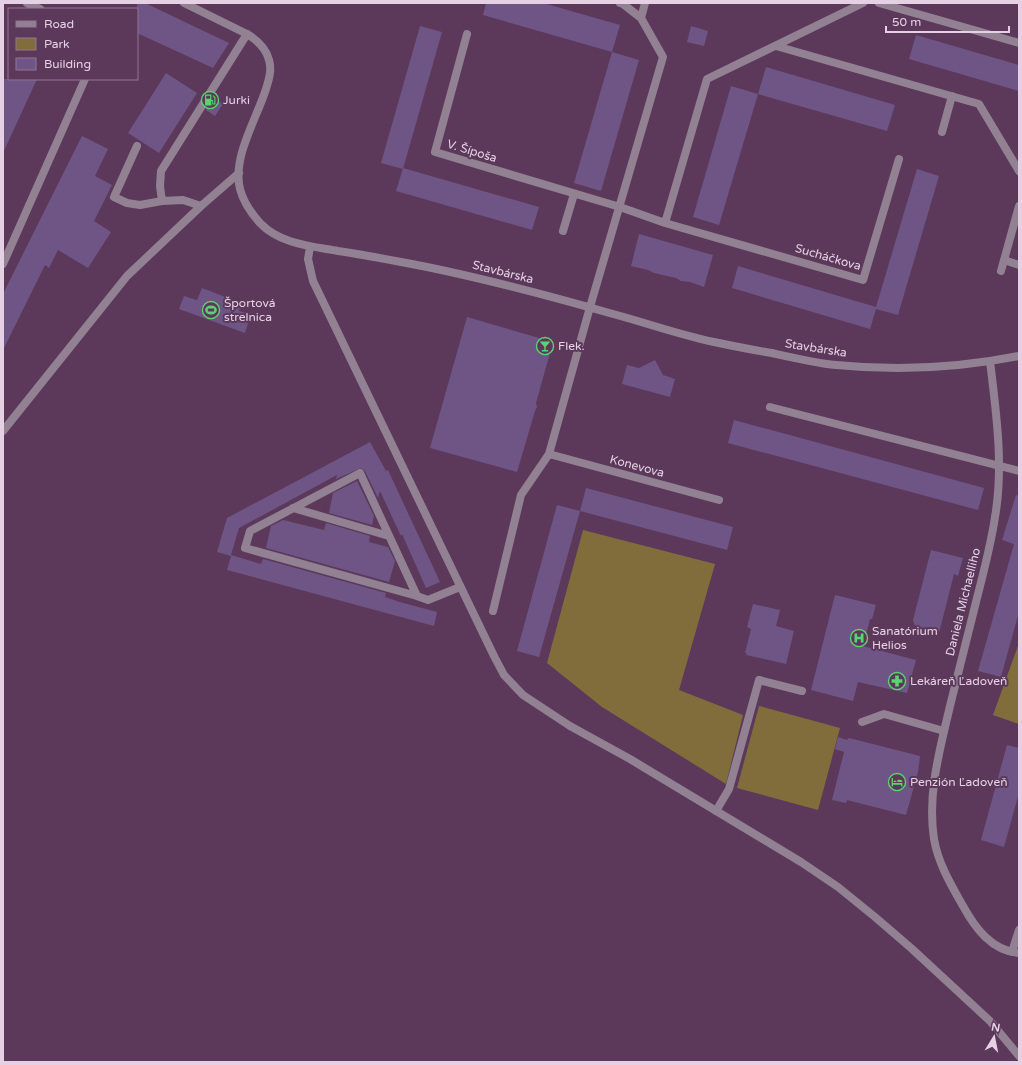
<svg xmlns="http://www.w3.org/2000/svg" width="1022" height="1065" font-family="'Varela Round',sans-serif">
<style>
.green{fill:#816d3b}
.building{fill:#6e5585}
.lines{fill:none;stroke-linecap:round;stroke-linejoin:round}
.lane{stroke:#928192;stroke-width:8}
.street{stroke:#928192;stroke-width:8}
.labels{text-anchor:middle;stroke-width:4;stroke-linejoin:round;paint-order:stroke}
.poi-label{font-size:12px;fill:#e5d0e4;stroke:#5c395b;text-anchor:start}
.street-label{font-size:12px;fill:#e5d0e4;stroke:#5c395b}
</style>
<rect width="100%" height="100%" fill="#5c395b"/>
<path class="green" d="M 583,530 L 715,564 L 679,690 L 743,715 L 726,784 L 602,707 L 547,663 Z
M 1019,643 L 1019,724 L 993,715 Z
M 759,706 L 840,728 L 818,810 L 737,788 Z"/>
<path class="building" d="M 137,3 L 145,3 L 229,43 L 213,68 L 137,33 Z
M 486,3 L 543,3 L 620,25 L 612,52 L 483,15 Z
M 420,26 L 442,32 L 403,169 L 381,163 Z
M 691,26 L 708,31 L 704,46 L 687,42 Z
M 916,35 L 1019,65 L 1019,91 L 909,59 Z
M 612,52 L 639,60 L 601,191 L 574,183 Z
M 766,67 L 895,105 L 887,131 L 758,94 Z
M 166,73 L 197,93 L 159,153 L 128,133 Z
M 3,79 L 37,79 L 3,153 Z
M 731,86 L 758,94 L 719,225 L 693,217 Z
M 213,98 L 223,104 L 215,116 L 206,110 Z
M 82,136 L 108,149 L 95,176 L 112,185 L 94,221 L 111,232 L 88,268 L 58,250 L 49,268 L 45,265 L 3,350 L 3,294 Z
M 403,168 L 539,207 L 532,230 L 396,191 Z
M 917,169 L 939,176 L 898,315 L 876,309 L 870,329 L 732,288 L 738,266 L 876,307 Z
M 639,234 L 713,255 L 704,287 L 690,282 L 681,281 L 676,278 L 654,273 L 648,270 L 631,266 Z
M 202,288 L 241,303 L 239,311 L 246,313 L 245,318 L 249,320 L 245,333 L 179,309 L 184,296 L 197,300 Z
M 467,317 L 553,342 L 536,403 L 537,407 L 535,411 L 517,472 L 430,448 Z
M 655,360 L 663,375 L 675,379 L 670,397 L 622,384 L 627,365 L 639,368 Z
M 734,420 L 984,488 L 978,510 L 728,443 Z
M 370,442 L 386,471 L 388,470 L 440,582 L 426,588 L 402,534 L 401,536 L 380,491 L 378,498 L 365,471 L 361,468 L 336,479 L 337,475 L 239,528 L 231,555 L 261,564 L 263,559 L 386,593 L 385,597 L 397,601 L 396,601 L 437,612 L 434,626 L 227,570 L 231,556 L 217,552 L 227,518 Z
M 357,481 L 374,516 L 372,525 L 329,513 L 333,493 Z
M 586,488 L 733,527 L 727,550 L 580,511 Z
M 1016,495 L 1019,496 L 1019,612 L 1001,677 L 978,671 L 1014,544 L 1002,540 Z
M 557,505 L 580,511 L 539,657 L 517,651 Z
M 283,520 L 324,530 L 326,523 L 370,536 L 369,542 L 388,547 L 395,561 L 389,582 L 266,548 L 271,526 Z
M 931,550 L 963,558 L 958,576 L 954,574 L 939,633 L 918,628 L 914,624 L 913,620 Z
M 835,595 L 876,605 L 872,619 L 870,619 L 863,646 L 916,660 L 907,693 L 858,682 L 853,701 L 811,690 Z
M 753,604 L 780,610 L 776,626 L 794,631 L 786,664 L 746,655 L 747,653 L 745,653 L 751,629 L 747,627 Z
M 838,737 L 847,740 L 848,738 L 853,739 L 920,756 L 918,772 L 906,815 L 847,800 L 846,803 L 832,800 L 844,752 L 835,749 Z
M 1007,745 L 1019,748 L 1019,793 L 1004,847 L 981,840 Z"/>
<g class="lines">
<path class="lane" d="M 27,3 L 40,9
M 942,132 L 952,96
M 137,146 L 114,197 L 127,203 L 140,205 L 162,201 L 183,200 L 201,206
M 162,201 L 160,186 L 161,171 L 247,34
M 563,231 L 574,194
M 1004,260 L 1019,265
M 3,264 L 85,79
M 3,431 L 127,276 L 201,206 L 239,173
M 549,454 L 719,500
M 293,508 L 389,536
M 417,596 L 360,473 L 250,531 L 245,548 L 417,596 L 428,600 L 460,587
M 493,611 L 521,495 L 549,454 L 590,307
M 862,722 L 884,714 L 944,731
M 716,811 L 729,789 L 759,680 L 802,691"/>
<path class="street" d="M 184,3 L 247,34 C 257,40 266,48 269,60 C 272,70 269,79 266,89 C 257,118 232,157 240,189 C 243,201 251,213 260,223 C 280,244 310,246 338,251 C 359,254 380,258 401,262 C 473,275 543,294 613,314 C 647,323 680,335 714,342 C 733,346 753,350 772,353 C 794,358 815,363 836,365 C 897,371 959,368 1019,356
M 620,3 L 623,4 L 641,18
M 879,3 L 1019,43
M 467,34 L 435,152 L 620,207 L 665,223 L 863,280 L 899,159
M 776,46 L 979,104 L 1019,171
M 665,223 L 707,79 L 863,3
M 310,247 L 308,259 L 313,281 L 494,656 L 504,675 L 523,695 L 570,726 L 630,759 L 801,862 L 838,887 L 875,917 L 911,948 L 990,1021 L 1019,1056
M 1001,271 L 1019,206
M 590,307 L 663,57 L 641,18 L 645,3
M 990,361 C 996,412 1004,465 995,517 C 991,544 984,571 977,598 C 968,634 959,670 950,706 C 940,749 927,794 934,839 C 938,863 951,885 963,906 C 975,928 992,951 1019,953
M 770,407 L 1019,471
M 1012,952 L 1019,930"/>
</g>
<defs>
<g id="fuel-ring" transform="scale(0.9)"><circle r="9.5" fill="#5c395b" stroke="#58d570" stroke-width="1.5"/><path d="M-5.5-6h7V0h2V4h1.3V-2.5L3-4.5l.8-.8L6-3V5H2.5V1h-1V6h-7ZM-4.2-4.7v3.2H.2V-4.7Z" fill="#58d570"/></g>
<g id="stadium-ring" transform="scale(0.9)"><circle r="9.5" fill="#5c395b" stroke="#58d570" stroke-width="1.5"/><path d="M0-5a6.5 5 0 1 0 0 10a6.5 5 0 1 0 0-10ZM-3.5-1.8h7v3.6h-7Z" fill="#58d570"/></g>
<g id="bar-ring" transform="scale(0.9)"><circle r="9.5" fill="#5c395b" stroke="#58d570" stroke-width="1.5"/><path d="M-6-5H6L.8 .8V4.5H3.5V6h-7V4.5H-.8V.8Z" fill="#58d570"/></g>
<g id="hospital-ring" transform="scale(0.9)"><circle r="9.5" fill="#5c395b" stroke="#58d570" stroke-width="1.5"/><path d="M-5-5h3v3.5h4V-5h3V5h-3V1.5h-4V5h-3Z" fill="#58d570"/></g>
<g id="pharmacy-ring" transform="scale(0.9)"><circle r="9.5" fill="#5c395b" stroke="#58d570" stroke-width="1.5"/><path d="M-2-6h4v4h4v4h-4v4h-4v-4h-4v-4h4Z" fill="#58d570"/></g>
<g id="hotel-ring" transform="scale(0.9)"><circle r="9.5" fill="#5c395b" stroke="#58d570" stroke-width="1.5"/><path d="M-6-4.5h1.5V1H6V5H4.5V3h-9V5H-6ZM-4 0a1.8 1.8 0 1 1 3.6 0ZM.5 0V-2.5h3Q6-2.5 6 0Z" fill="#58d570"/></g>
</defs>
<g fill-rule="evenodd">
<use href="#fuel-ring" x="210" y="100"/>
<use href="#stadium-ring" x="211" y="310"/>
<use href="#bar-ring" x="545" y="346"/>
<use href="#hospital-ring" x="859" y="638"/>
<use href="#pharmacy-ring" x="897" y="681"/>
<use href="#hotel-ring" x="897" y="782"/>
</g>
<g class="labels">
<g class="poi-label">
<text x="223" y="104">Jurki</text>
<text x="224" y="307">Športová<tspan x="224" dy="14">strelnica</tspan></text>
<text x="558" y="350">Flek.</text>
<text x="872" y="635">Sanatórium<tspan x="872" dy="14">Helios</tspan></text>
<text x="910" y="685">Lekáreň Ľadoveň</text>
<text x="910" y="786">Penzión Ľadoveň</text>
</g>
<g class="street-label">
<text transform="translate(472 151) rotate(17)" y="4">V. Šípoša</text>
<text transform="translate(828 257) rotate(16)" y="4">Sucháčkova</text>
<text transform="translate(503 272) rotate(14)" y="4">Stavbárska</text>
<text transform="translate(816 348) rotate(9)" y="4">Stavbárska</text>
<text transform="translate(637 466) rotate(15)" y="4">Konevova</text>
<text transform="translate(963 602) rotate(-76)" y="4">Daniela Michaelliho</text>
</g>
</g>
<rect width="1022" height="1065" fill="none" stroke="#e5d0e4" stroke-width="8"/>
<rect x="8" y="8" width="130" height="72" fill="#5c395b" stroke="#937592"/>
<rect x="16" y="21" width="20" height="6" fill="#928192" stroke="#937592"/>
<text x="44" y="28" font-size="12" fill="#e5d0e4">Road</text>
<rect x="16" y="38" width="20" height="12" fill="#816d3b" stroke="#937592"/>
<text x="44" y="48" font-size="12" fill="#e5d0e4">Park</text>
<rect x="16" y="58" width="20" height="12" fill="#6e5585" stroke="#937592"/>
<text x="44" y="68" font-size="12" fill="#e5d0e4">Building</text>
<g transform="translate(994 1037) rotate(10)" stroke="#5c395b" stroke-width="3" paint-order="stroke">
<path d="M0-3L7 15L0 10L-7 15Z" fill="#e5d0e4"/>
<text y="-6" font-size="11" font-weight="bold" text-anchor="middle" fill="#e5d0e4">N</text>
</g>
<path d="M886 26v6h123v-6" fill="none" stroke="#e5d0e4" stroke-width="2"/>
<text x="892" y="26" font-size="12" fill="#e5d0e4" stroke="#5c395b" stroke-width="3" paint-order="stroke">50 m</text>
</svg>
